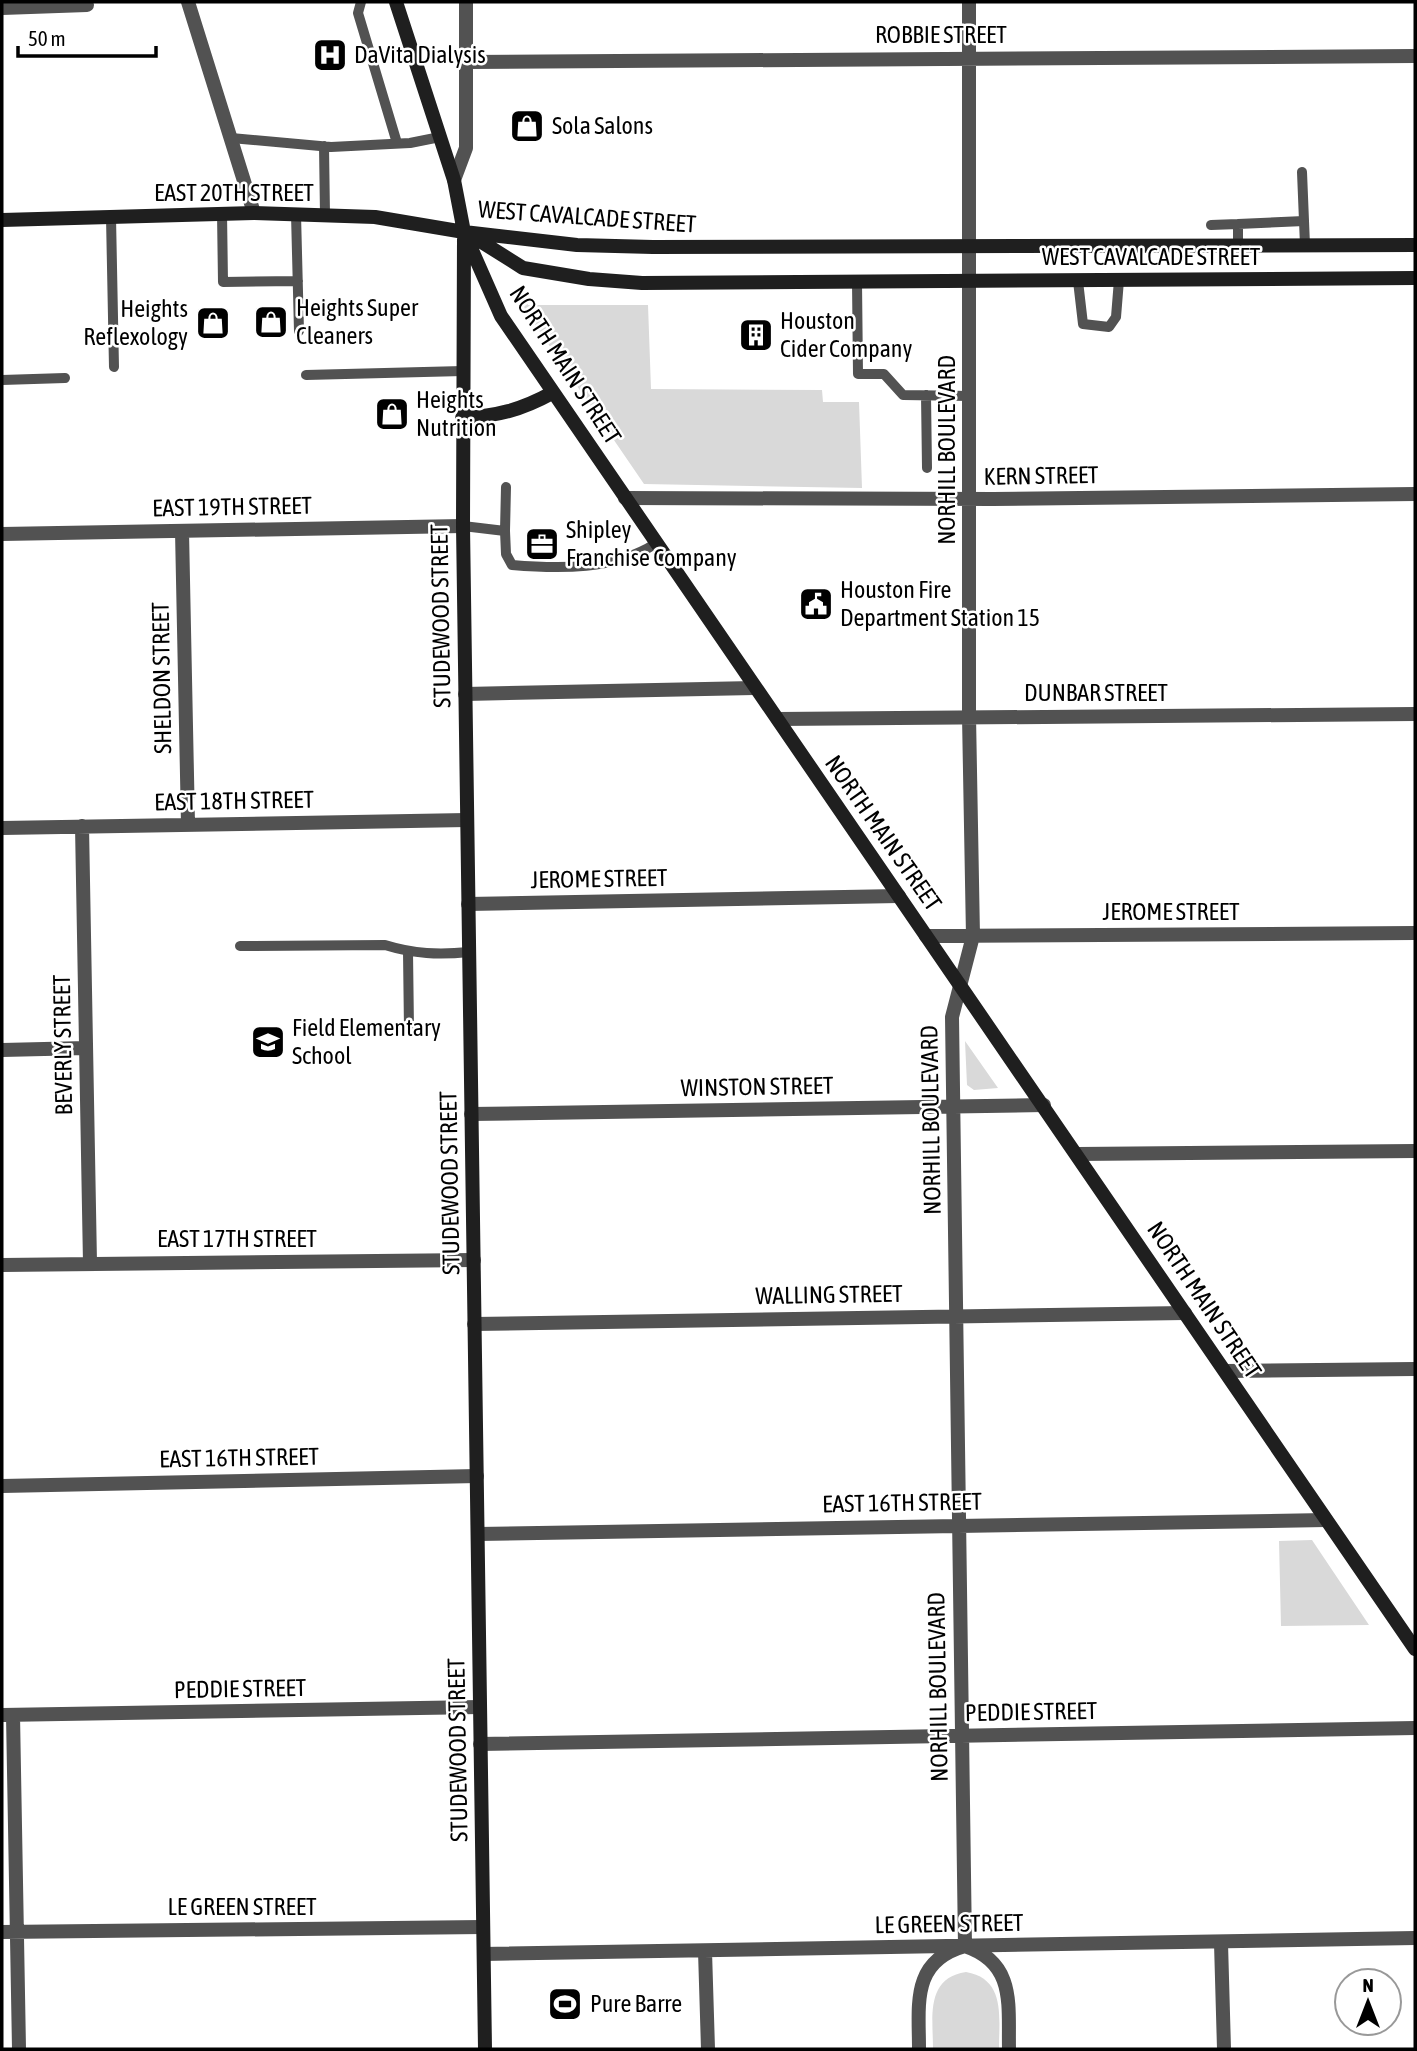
<svg xmlns="http://www.w3.org/2000/svg" width="1417" height="2051" font-family="'Asap Condensed',sans-serif">
<style>
.green{fill:#d9d9d9}
.lines{fill:none;stroke-linecap:round;stroke-linejoin:round}
.lane{stroke:#525252;stroke-width:10}
.street{stroke:#525252;stroke-width:14}
.secondary{stroke:#1f1f1f;stroke-width:14}
.labels{text-anchor:middle;stroke-width:5;stroke-linejoin:round;paint-order:stroke}
.street-label{font-size:24px;fill:#000;stroke:#fff}
.poi-label{font-size:24px;fill:#000;stroke:#fff;text-anchor:start}
</style>
<rect width="100%" height="100%" fill="#fff"/>
<path class="green" d="M 523,301 L 527,301 L 528,305 L 648,305 L 651,389 L 822,390 L 823,402 L 859,402 L 862,488 L 644,484 L 525,310 Z
M 965,1041 L 998,1088 L 974,1090 L 967,1085 Z
M 1312,1540 L 1369,1625 L 1281,1626 L 1279,1541 Z
M 966,1972 C 1006,1979 999,2017 999,2049 L 933,2049 C 933,2018 925,1978 966,1972 Z"/>
<g class="lines">
<path class="lane" d="M 361,2 L 358,13 L 397,143
M 231,138 L 331,147 L 410,143 L 440,137
M 324,146 L 325,215
M 222,213 L 223,282 L 298,281
M 296,214 L 299,331
M 111,217 L 114,367
M 1304,221 L 1305,245
M 1238,224 L 1304,221 L 1302,172
M 1211,225 L 1238,224 L 1238,246
M 1078,281 L 1083,324 L 1109,327 L 1116,317 L 1119,280
M 857,282 L 858,374 L 884,374 L 903,395 L 970,396
M 306,375 L 463,371
M 2,380 L 65,378
M 926,395 L 927,468
M 463,526 L 505,531 L 506,554 L 512,565 C 560,569 614,570 655,544
M 505,531 L 506,487
M 240,946 L 385,945 C 414,954 439,955 469,952
M 408,952 L 409,1029"/>
<path class="street" d="M 188,2 L 254,213
M 2,8 L 87,5
M 467,62 L 1415,56
M 454,180 L 466,148 L 466,2
M 625,498 L 993,499 L 1415,494
M 182,531 L 188,824
M 2,534 L 463,526
M 465,694 L 754,688
M 778,719 L 1415,714
M 82,826 L 90,1263
M 2,828 L 467,820
M 468,904 L 899,896
M 926,936 L 1415,933
M 2,1050 L 86,1048
M 471,1114 L 1044,1105
M 1078,1154 L 1415,1151
M 2,1265 L 474,1260
M 474,1324 L 1185,1313
M 1226,1371 L 1415,1369
M 2,1486 L 477,1476
M 478,1534 L 1326,1520
M 2,1715 L 480,1707
M 13,1715 L 19,2049
M 480,1744 L 1415,1728
M 2,1932 L 483,1927
M 1221,1943 L 1224,2049
M 965,1946 L 952,1017 L 973,936 L 969,716 L 969,2
M 705,1951 L 708,2049
M 484,1954 L 1415,1938
M 919,2049 C 919,2004 911,1961 965,1946 C 1016,1963 1008,2005 1009,2049"/>
<path class="secondary" d="M 396,2 L 454,180 L 464,232 L 501,316 L 1415,1649
M 2,220 L 254,213 L 375,217 L 464,232 L 577,245 L 653,247 L 1415,245
M 469,234 L 523,268 L 589,279 L 642,283 L 1415,278
M 464,237 L 463,526 L 485,2049
M 462,418 C 497,416 521,410 552,393"/>
</g>
<defs>
<g id="hospital-square" transform="scale(1.75)"><rect x="-9" y="-9" width="18" height="18" rx="4" fill="#000" stroke="#fff"/><path d="M-5-5h3v3.5h4V-5h3V5h-3V1.5h-4V5h-3Z" fill="#fff"/></g>
<g id="shop-square" transform="scale(1.75)"><rect x="-9" y="-9" width="18" height="18" rx="4" fill="#000" stroke="#fff"/><path d="M-5-2.5h2.3a2.7 3.5 0 0 1 5.4 0H5L5.5 6h-11ZM-1.5-2.5h3a1.5 2.3 0 0 0-3 0Z" fill="#fff"/></g>
<g id="building-square" transform="scale(1.75)"><rect x="-9" y="-9" width="18" height="18" rx="4" fill="#000" stroke="#fff"/><path d="M-4-6H4V6H1V3H-1V6H-4ZM-2.5-4.3h1.7v1.8h-1.7ZM.8-4.3h1.7v1.8H.8ZM-2.5-1h1.7V.8h-1.7ZM.8-1h1.7V.8H.8Z" fill="#fff"/></g>
<g id="office-square" transform="scale(1.75)"><rect x="-9" y="-9" width="18" height="18" rx="4" fill="#000" stroke="#fff"/><path d="M-6-3h4V-5.5h4V-3h4V5H-6ZM-1-4.5V-3h2v-1.5ZM-6 0V1H6V0Z" fill="#fff"/></g>
<g id="civic-square" transform="scale(1.75)"><rect x="-9" y="-9" width="18" height="18" rx="4" fill="#000" stroke="#fff"/><path d="M-.6-6.5H3V-4.5H.6V-3L4-1V1h2V6H-6V1h2V-1L-.6-3ZM-1.2 2.5V6h2.4V2.5Z" fill="#fff"/></g>
<g id="school-square" transform="scale(1.75)"><rect x="-9" y="-9" width="18" height="18" rx="4" fill="#000" stroke="#fff"/><path d="M0-5L7-2L0 1L-7-2ZM-4 1L0 2.5L4 1V4Q0 6-4 4Z" fill="#fff"/></g>
<g id="stadium-square" transform="scale(1.75)"><rect x="-9" y="-9" width="18" height="18" rx="4" fill="#000" stroke="#fff"/><path d="M0-5a6.5 5 0 1 0 0 10a6.5 5 0 1 0 0-10ZM-3.5-1.8h7v3.6h-7Z" fill="#fff"/></g>
</defs>
<g fill-rule="evenodd">
<use href="#hospital-square" x="330" y="55"/>
<use href="#shop-square" x="527" y="126"/>
<use href="#shop-square" x="271" y="322"/>
<use href="#shop-square" x="213" y="323"/>
<use href="#building-square" x="756" y="335"/>
<use href="#shop-square" x="392" y="414"/>
<use href="#office-square" x="542" y="544"/>
<use href="#civic-square" x="816" y="604"/>
<use href="#school-square" x="268" y="1042"/>
<use href="#stadium-square" x="565" y="2004"/>
</g>
<g class="labels">
<g class="street-label">
<text x="941" y="43">ROBBIE STREET</text>
<text x="234" y="201">EAST 20TH STREET</text>
<text transform="translate(587 217) rotate(4)" y="8">WEST CAVALCADE STREET</text>
<text x="1151" y="265">WEST CAVALCADE STREET</text>
<text transform="translate(565 365) rotate(57)" y="8">NORTH MAIN STREET</text>
<text transform="translate(947 450) rotate(-90)" y="8">NORHILL BOULEVARD</text>
<text transform="translate(1041 476) rotate(-1)" y="8">KERN STREET</text>
<text transform="translate(232 507) rotate(-1)" y="8">EAST 19TH STREET</text>
<text transform="translate(441 616) rotate(-91)" y="8">STUDEWOOD STREET</text>
<text transform="translate(162 678) rotate(-91)" y="8">SHELDON STREET</text>
<text x="1096" y="701">DUNBAR STREET</text>
<text transform="translate(234 801) rotate(-1)" y="8">EAST 18TH STREET</text>
<text transform="translate(883 833) rotate(55)" y="8">NORTH MAIN STREET</text>
<text transform="translate(599 879) rotate(-1)" y="8">JEROME STREET</text>
<text x="1171" y="920">JEROME STREET</text>
<text transform="translate(63 1045) rotate(-91)" y="8">BEVERLY STREET</text>
<text transform="translate(757 1087) rotate(-1)" y="8">WINSTON STREET</text>
<text transform="translate(931 1120) rotate(-91)" y="8">NORHILL BOULEVARD</text>
<text transform="translate(450 1183) rotate(-91)" y="8">STUDEWOOD STREET</text>
<text x="237" y="1247">EAST 17TH STREET</text>
<text transform="translate(829 1295) rotate(-1)" y="8">WALLING STREET</text>
<text transform="translate(1204 1300) rotate(56)" y="8">NORTH MAIN STREET</text>
<text transform="translate(239 1458) rotate(-1)" y="8">EAST 16TH STREET</text>
<text transform="translate(902 1503) rotate(-1)" y="8">EAST 16TH STREET</text>
<text transform="translate(938 1687) rotate(-91)" y="8">NORHILL BOULEVARD</text>
<text transform="translate(240 1689) rotate(-1)" y="8">PEDDIE STREET</text>
<text transform="translate(1031 1712) rotate(-1)" y="8">PEDDIE STREET</text>
<text transform="translate(458 1750) rotate(-91)" y="8">STUDEWOOD STREET</text>
<text x="242" y="1915">LE GREEN STREET</text>
<text transform="translate(949 1924) rotate(-1)" y="8">LE GREEN STREET</text>
</g>
<g class="poi-label">
<text x="354" y="63">DaVita Dialysis</text>
<text x="552" y="134">Sola Salons</text>
<text x="296" y="316">Heights Super<tspan x="296" dy="28">Cleaners</tspan></text>
<text x="188" y="317" text-anchor="end">Heights<tspan x="188" dy="28">Reflexology</tspan></text>
<text x="780" y="329">Houston<tspan x="780" dy="28">Cider Company</tspan></text>
<text x="416" y="408">Heights<tspan x="416" dy="28">Nutrition</tspan></text>
<text x="566" y="538">Shipley<tspan x="566" dy="28">Franchise Company</tspan></text>
<text x="840" y="598">Houston Fire<tspan x="840" dy="28">Department Station 15</tspan></text>
<text x="292" y="1036">Field Elementary<tspan x="292" dy="28">School</tspan></text>
<text x="590" y="2012">Pure Barre</text>
</g>
</g>
<rect width="1417" height="2051" fill="none" stroke="#000000" stroke-width="7"/>
<g transform="translate(1368 2002)"><circle r="33" fill="#ffffff" stroke="#999999" stroke-width="2"/>
<path d="M0-5L12 26L0 18L-12 26Z" fill="#000000"/>
<text y="-10" font-size="19" font-weight="bold" text-anchor="middle" fill="#000000">N</text>
</g>
<path d="M18 46v10h138v-10" fill="none" stroke="#000000" stroke-width="3.5"/>
<text x="28" y="46" font-size="21" fill="#000000" stroke="#ffffff" stroke-width="5" paint-order="stroke">50 m</text>
</svg>
